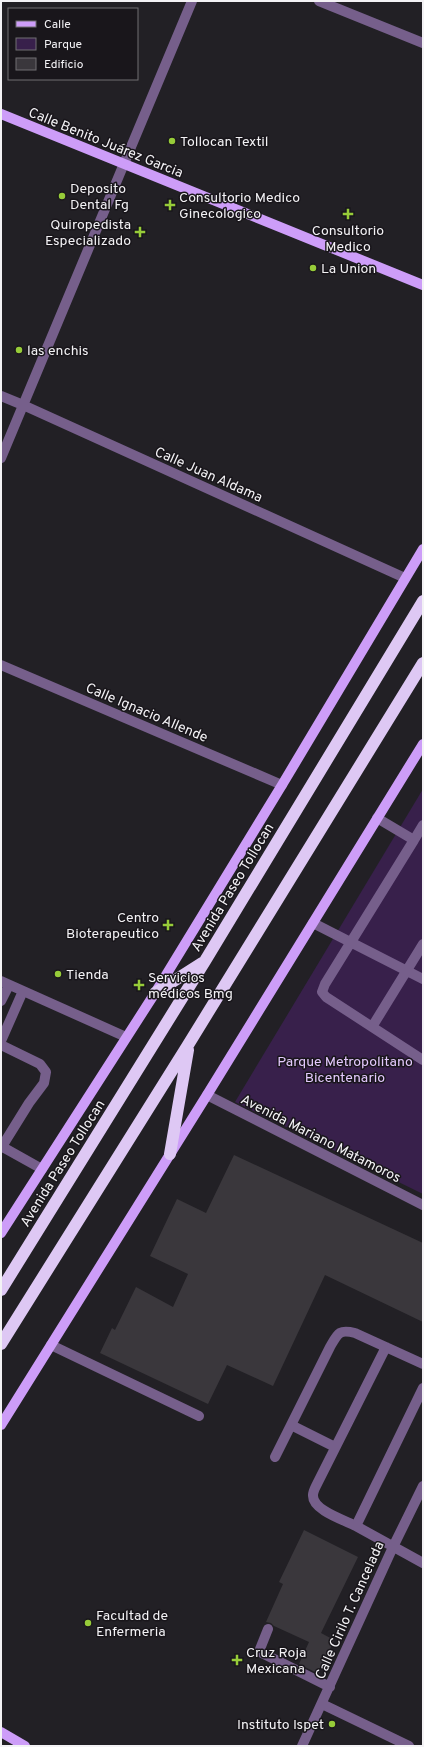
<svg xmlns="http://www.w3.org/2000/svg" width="424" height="1747" font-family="Overpass,sans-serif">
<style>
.green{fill:#38204b}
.building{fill:#3a373c}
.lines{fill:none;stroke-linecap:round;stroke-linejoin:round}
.minor{stroke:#765f8b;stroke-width:10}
.major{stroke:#cd9df8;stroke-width:10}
.highway{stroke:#dec8f4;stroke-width:12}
.poi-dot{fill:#97cc39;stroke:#19161b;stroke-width:1.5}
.labels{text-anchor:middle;stroke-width:3;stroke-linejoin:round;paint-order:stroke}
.poi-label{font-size:14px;fill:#f3f2f5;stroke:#19161b;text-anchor:start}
.street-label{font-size:14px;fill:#f3f2f5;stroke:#19161b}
.park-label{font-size:14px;fill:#e4c9fe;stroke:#19161b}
</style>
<rect width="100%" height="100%" fill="#222025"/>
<path class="green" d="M 423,789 L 423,1194 L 235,1102 Z"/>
<path class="building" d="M 234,1155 L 423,1243 L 423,1322 L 325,1275 L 273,1386 L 227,1365 L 208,1404 L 100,1353 L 112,1328 L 115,1330 L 136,1287 L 173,1307 L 188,1274 L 150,1256 L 177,1199 L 206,1213 Z
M 304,1530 L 358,1557 L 321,1633 L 334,1640 L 319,1674 L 299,1664 L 309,1642 L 274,1626 L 271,1623 L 266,1622 L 283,1584 L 279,1582 Z"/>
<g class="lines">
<path class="minor" d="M 319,1 L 423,43
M 1,396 L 23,405 L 405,578
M 1,458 L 192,1
M 1,665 L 282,785
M 377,818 L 414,840 L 325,984 L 322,992 L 326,997 L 423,1060
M 414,840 L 423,825
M 313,923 L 423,979
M 1,981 L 126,1037
M 1,1001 L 9,985
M 372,1027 L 423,944
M 1,1041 L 23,991
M 1,1045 L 40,1064 L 46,1072 L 44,1083 L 29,1103 L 1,1148
M 207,1095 L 423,1205
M 1,1146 L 42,1169
M 51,1345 L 199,1416
M 423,1388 L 356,1526 L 423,1563
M 291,1425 L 335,1447
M 275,1457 L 330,1347 C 338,1333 339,1329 355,1333 L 423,1364
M 356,1526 C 344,1520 312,1510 313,1495 C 313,1492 315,1488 316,1486 L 386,1347
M 268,1629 L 260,1649 L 262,1653 L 330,1687
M 322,1704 L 409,1746
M 302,1746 L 393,1547 L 423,1486"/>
<path class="major" d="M 1,114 L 423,285
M 1,1233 L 155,993 L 282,785 L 423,549
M 1,1425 L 207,1095 L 423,744
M 1,1732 L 25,1746"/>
<path class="highway" d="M 155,993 L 202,963
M 170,1154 L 188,1050
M 1,1290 L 205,961 L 423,601
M 1,1344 L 188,1045 L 423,663"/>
</g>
<g class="poi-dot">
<circle cx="172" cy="141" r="4"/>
<circle cx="62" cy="196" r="4"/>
<path d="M168 199h4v4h4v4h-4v4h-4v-4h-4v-4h4z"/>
<path d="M346 208h4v4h4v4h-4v4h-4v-4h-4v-4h4z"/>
<path d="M138 226h4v4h4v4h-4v4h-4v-4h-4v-4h4z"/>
<circle cx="313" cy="268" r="4"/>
<circle cx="19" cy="350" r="4"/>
<path d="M166 919h4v4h4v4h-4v4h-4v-4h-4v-4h4z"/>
<circle cx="58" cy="974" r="4"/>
<path d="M137 979h4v4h4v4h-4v4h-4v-4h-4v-4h4z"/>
<circle cx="88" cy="1623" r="4"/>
<path d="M235 1654h4v4h4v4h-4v4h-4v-4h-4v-4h4z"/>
<circle cx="332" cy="1724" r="4"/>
</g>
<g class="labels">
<g class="poi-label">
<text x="180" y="146">Tollocan Textil</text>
<text x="70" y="193">Deposito<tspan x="70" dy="16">Dental Fg</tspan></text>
<text x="179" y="202">Consultorio Medico<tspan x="179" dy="16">Ginecologico</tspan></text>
<text x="131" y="229" text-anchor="end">Quiropedista<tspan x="131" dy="16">Especializado</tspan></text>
<text x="348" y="235" text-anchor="middle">Consultorio<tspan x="348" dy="16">Medico</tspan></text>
<text x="321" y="273">La Union</text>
<text x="27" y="355">las enchis</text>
<text x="159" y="922" text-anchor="end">Centro<tspan x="159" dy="16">Bioterapeutico</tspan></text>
<text x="66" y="979">Tienda</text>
<text x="148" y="982">Servicios<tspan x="148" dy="16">médicos Bmg</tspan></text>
<text x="96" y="1620">Facultad de<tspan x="96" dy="16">Enfermeria</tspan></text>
<text x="246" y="1657">Cruz Roja<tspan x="246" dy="16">Mexicana</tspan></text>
<text x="324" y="1729" text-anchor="end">Instituto Ispet</text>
</g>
<g class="street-label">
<text transform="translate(106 142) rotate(22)" y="5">Calle Benito Juárez Garcia</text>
<text transform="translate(209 474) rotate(24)" y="5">Calle Juan Aldama</text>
<text transform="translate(147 712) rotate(23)" y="5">Calle Ignacio Allende</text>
<text transform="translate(232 887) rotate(-59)" y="5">Avenida Paseo Tollocan</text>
<text transform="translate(321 1138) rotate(27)" y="5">Avenida Mariano Matamoros</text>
<text transform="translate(62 1163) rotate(-58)" y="5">Avenida Paseo Tollocan</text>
<text transform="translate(349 1610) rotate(-66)" y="5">Calle Cirilo T. Cancelada</text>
</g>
<g class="park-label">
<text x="345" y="1066">Parque Metropolitano<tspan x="345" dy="16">Bicentenario</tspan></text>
</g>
</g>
<rect width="424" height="1747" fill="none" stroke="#f3f2f5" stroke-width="4"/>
<rect x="8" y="8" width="130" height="72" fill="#19161b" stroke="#706e72"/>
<rect x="16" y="21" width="20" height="6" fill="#cd9df8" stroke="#706e72"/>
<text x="44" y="28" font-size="12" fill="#f3f2f5">Calle</text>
<rect x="16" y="38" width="20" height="12" fill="#38204b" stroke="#706e72"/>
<text x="44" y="48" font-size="12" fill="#f3f2f5">Parque</text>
<rect x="16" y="58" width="20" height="12" fill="#3a373c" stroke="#706e72"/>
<text x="44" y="68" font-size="12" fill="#f3f2f5">Edificio</text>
</svg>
